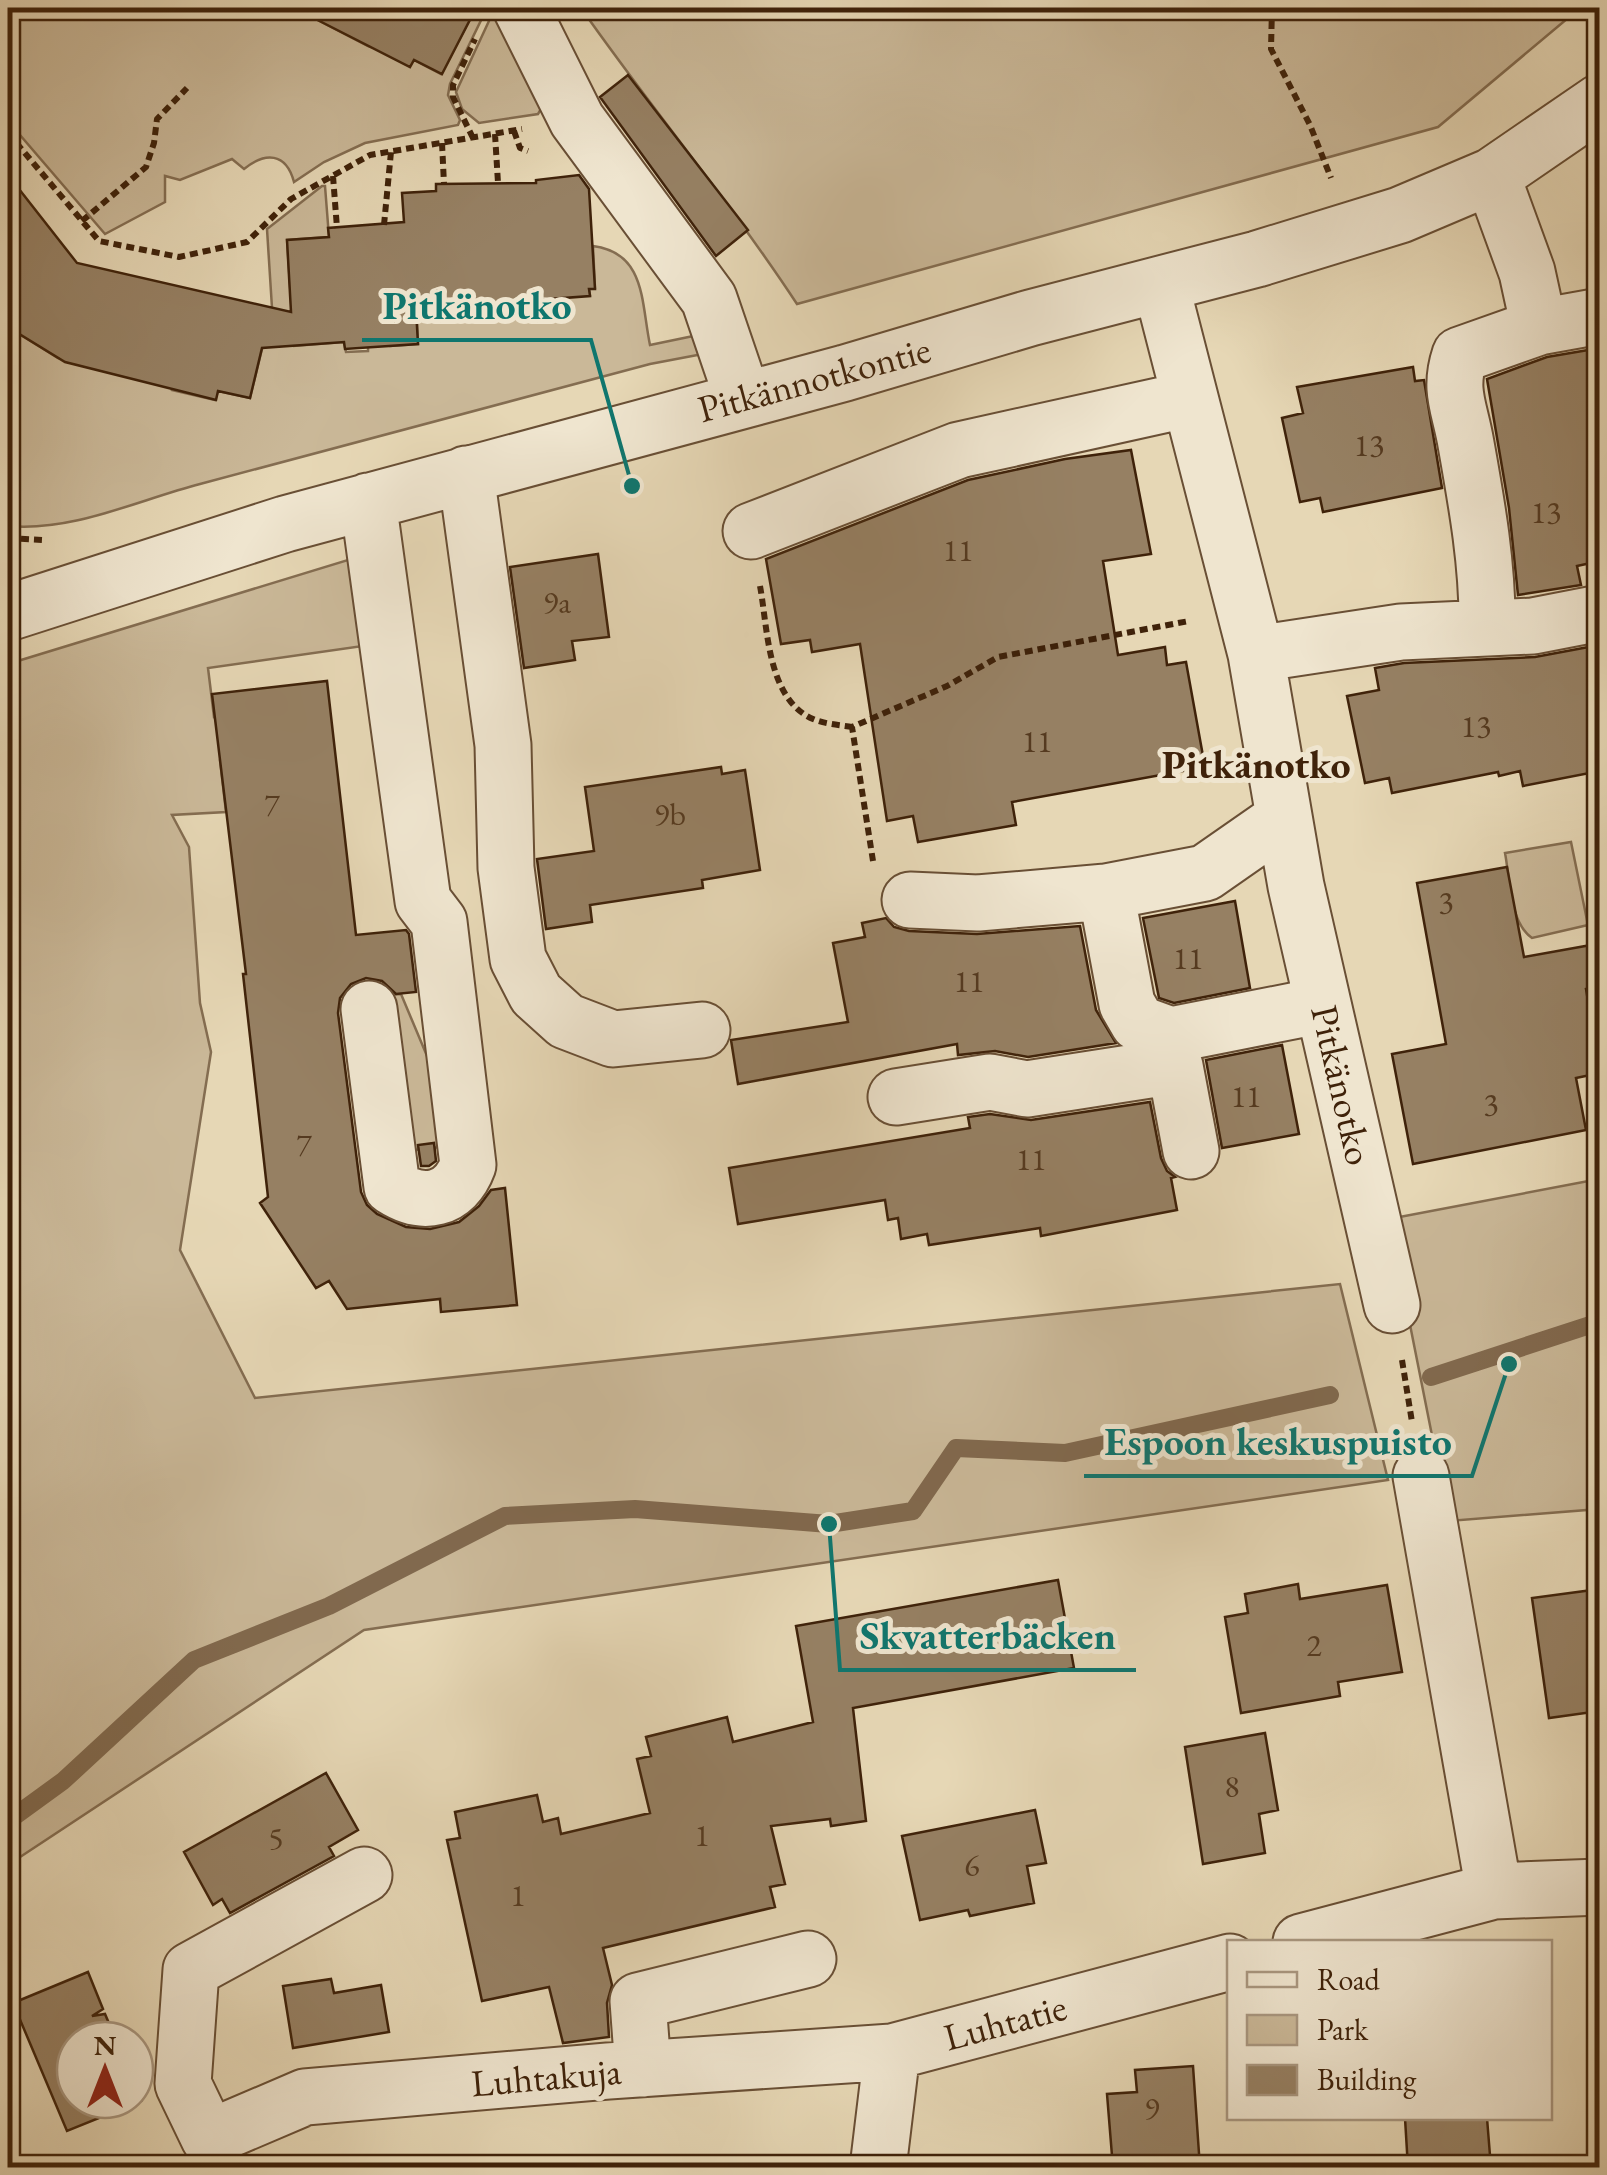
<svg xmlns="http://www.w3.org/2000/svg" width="1607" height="2175" font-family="'EB Garamond',serif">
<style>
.green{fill:#cab898;stroke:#846d51;stroke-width:2.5}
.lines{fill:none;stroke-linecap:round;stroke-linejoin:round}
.stream{stroke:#81694e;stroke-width:18}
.building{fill:#968063;stroke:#3f220a;stroke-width:2.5}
.minor-casing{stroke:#694f35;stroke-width:59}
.path{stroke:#3f220a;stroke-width:6;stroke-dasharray:8 5;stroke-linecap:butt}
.minor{stroke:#efe5cf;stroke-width:55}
.labels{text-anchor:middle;stroke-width:10;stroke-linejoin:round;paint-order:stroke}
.number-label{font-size:32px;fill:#553a20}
.street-label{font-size:38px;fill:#3f220a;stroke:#efe5cf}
.neighbourhood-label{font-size:40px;font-weight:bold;fill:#3f220a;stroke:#efe5cf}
.leader{fill:none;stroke:#0f766e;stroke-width:4}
.callout-dot{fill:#0f766e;stroke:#efe5cf;stroke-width:4}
.callout-label{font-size:40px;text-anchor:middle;font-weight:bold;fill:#0f766e;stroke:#efe5cf;stroke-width:10;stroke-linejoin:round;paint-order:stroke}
</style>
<rect width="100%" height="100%" fill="#e6d7b5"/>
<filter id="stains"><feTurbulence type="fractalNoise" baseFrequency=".002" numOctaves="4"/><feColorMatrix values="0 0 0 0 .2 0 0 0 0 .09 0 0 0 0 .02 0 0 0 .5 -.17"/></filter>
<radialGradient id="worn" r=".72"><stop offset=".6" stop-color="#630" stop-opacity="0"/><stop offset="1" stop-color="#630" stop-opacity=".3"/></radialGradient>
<path class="green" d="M 8,8 L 308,8 L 306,14 L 368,46 L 414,60 L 441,74 L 476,8 L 487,8 L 450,84 L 448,95 L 460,120 L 458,125 L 365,143 L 324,162 L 294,182 C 286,152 265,152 244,169 L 232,159 L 180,180 L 165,176 L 165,202 L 105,234 L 8,121 Z
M 495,8 L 541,109 L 538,114 L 479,123 L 462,109 L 456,92 Z
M 581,8 L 1580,8 L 1438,127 L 797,304 C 730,202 651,108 581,8 Z
M 322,186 L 325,186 L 329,237 L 287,240 L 294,346 L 344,342 L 346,352 L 368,351 L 368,340 L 390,346 L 418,344 L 416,300 L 527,301 L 527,295 L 590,295 L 589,289 L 595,288 L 593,246 C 646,253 641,302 650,345 L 703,334 L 708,353 L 650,364 C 500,404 350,444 200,484 C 138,500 73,532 8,526 L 8,327 L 58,358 L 174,379 L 172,390 L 215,400 L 218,391 L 250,398 L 272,308 L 267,229 Z
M 351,559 L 363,646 L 208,668 L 214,717 L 228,715 L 220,760 L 226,812 L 172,815 L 189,847 L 200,1003 L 211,1052 L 180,1250 L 255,1398 L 1340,1284 L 1388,1480 L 364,1630 L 8,1865 L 8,664 Z
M 1571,842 L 1588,925 L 1532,938 C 1509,922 1510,878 1505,853 Z
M 401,994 L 456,1125 L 458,1145 L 397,1152 L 388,995 Z
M 1599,1179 L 1599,1509 L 1449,1521 L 1389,1219 Z"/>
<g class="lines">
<path class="stream" d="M 1431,1377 L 1590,1325 L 1600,1326
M 8,1821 L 63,1781 L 194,1660 L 329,1606 L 505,1516 L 635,1509 L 829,1524 L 913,1511 L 956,1448 L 1065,1453 L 1330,1395"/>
</g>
<path class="building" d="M 294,8 L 476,8 L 442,74 L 414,60 L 410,67 Z
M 628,75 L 748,230 L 716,256 L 600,97 Z
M 8,175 L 77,263 L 291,312 L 287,240 L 329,237 L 328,228 L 404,222 L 402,193 L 436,191 L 436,184 L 536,183 L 536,180 L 579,175 L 589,189 L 595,289 L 589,289 L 590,296 L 416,309 L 418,344 L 345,349 L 344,342 L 262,348 L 250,398 L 218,391 L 216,400 L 65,362 L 8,327 Z
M 1600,348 L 1600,561 L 1577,566 L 1581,585 L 1518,595 L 1509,508 L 1487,379 L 1547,357 Z
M 1413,367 L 1415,381 L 1424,380 L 1442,488 L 1323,512 L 1320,498 L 1300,502 L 1282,418 L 1303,413 L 1297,387 Z
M 1131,450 L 1151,554 L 1103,561 L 1118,655 L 1165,647 L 1167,665 L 1186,662 L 1205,767 L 1012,802 L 1016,825 L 918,842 L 913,816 L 887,821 L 860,644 L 812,652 L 810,640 L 781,644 L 766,559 L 968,480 L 1065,459 Z
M 598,554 L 609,637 L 572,641 L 575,660 L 524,668 L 510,567 Z
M 1594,646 L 1600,675 L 1600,771 L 1523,786 L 1520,771 L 1499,776 L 1498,772 L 1392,793 L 1389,778 L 1365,783 L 1347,696 L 1379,690 L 1375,668 L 1404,663 L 1535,657 Z
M 327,681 L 356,935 L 406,930 L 409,934 L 416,992 L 396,994 L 382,981 L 366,978 L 351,984 L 340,998 L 338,1013 L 361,1192 L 367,1205 L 377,1214 L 406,1227 L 430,1229 L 459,1222 L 479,1206 L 491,1190 L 505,1188 L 517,1305 L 441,1312 L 440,1299 L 347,1309 L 329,1281 L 316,1288 L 260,1203 L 268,1197 L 243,974 L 246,974 L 212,694 Z
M 721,767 L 722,774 L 745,770 L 760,870 L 702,880 L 703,888 L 590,905 L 592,922 L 546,929 L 537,859 L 594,851 L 585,787 Z
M 1507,867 L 1524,957 L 1591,945 L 1599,986 L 1586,989 L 1600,1073 L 1576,1078 L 1586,1130 L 1413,1164 L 1392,1054 L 1446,1044 L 1417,883 Z
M 1235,901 L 1250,988 L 1174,1003 L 1159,998 L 1143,918 Z
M 886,918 L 894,927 L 909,931 L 977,934 L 1080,926 L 1096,1010 L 1116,1043 L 1028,1057 L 995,1051 L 958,1055 L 957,1044 L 738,1084 L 731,1040 L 848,1022 L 833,943 L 865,937 L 862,923 Z
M 1282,1045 L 1299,1134 L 1222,1148 L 1206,1060 Z
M 1150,1102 L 1161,1158 L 1167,1171 L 1175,1177 L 1171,1178 L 1177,1210 L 1041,1236 L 1040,1228 L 929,1245 L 927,1234 L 901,1239 L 898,1218 L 888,1220 L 885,1200 L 738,1224 L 729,1168 L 970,1128 L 968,1117 L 990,1114 L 1031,1120 Z
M 434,1143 L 436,1161 L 429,1166 L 421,1166 L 418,1145 Z
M 1058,1580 L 1074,1668 L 853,1708 L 866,1821 L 831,1826 L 830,1819 L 771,1826 L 785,1884 L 770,1887 L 775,1907 L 603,1948 L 612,1985 L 607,2003 L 609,2037 L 563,2043 L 549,1987 L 482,2001 L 447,1840 L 460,1838 L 455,1812 L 537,1795 L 543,1822 L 558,1818 L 561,1834 L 650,1813 L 637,1759 L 651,1756 L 646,1737 L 727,1717 L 733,1742 L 813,1722 L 796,1626 Z
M 1298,1584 L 1300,1599 L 1387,1585 L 1402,1672 L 1338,1682 L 1340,1696 L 1241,1713 L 1225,1617 L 1248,1613 L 1245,1594 Z
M 1600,1589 L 1600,1711 L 1549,1718 L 1532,1598 Z
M 1265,1733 L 1278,1810 L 1259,1814 L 1265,1853 L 1203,1864 L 1185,1747 Z
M 326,1773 L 358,1830 L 329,1847 L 334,1856 L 230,1913 L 222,1899 L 213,1905 L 184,1852 Z
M 1035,1810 L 1046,1863 L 1027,1866 L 1034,1903 L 970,1916 L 968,1910 L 920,1920 L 902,1836 Z
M 88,1972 L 103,2009 L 92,2016 L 105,2014 L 116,2040 L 75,2040 L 75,2100 L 135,2100 L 135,2086 L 141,2101 L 67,2131 L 13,2003 Z
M 331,1979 L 334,1993 L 381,1985 L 389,2032 L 293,2048 L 283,1986 Z
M 1193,2066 L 1200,2168 L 1113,2168 L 1107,2094 L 1137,2092 L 1135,2070 Z
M 1405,2118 L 1487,2118 L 1491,2168 L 1408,2168 Z"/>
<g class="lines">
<g class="minor-casing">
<path id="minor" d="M 521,8 L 577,120 L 709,299 L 743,399
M 1492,176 L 1527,272 L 1539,327
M 1161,285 L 1256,654 L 1296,886 L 1392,1305
M 466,474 L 503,745 L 506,868 L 518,959 L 536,994 L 566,1021 L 613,1039 L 702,1030
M 368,501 L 423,901 L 439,922 L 468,1165 C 455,1201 423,1207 392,1187 L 369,1009
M 751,531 L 959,450 L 1190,399
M 8,613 L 285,524 L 845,373 L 1030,318 L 1257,259 L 1400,215 L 1492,176 L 1600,102
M 1487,628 C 1488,567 1477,505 1466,444 C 1460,408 1448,391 1460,355 L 1539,327 L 1600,316
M 1256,654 L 1401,632 L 1533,626 L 1600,613
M 1106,892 L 1127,1004 L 1138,1023 L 1171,1035 L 1323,1005
M 910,900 L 978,903 L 1106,892 L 1205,873 L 1284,818
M 896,1097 L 990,1082 L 1027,1089 L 1175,1066 L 1191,1151
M 1421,1476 L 1494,1891
M 364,1875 L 191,1970 L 183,2084 L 209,2138 L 305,2097 L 608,2071 L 892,2052 L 1230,1962
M 1301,1942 L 1494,1891 L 1600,1887
M 643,2069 L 638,2001 L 808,1959
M 878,2168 L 892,2052"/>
</g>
<path class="path" d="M 1272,8 L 1271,49 L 1310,125 L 1331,178
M 514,131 L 520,148 L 528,151
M 8,133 L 99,241 L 179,257 L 247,242 L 291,199 L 370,155 L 522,129
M 495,134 L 498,183
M 473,138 L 453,97 L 453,85 L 475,39
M 442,143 L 444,184
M 333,176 L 337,228
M 82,221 L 146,167 L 154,143 L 157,119 L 187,88
M 384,225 L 391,152
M 8,538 L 43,540
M 760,586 C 768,629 767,699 813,719 C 824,724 840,725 852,727
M 873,861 L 852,727 L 947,686 L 998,657 L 1189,621
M 1402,1360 L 1412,1422"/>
<use href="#minor" class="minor"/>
</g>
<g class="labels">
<g class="number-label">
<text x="1369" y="456">13</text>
<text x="1546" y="523">13</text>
<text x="958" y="561">11</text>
<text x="557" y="613">9a</text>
<text x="1476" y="737">13</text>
<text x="1037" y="752">11</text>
<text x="272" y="815">7</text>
<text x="670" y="825">9b</text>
<text x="1446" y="913">3</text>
<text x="1188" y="969">11</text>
<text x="969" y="992">11</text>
<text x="1246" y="1107">11</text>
<text x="1491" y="1115">3</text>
<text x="304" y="1155">7</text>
<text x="1031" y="1170">11</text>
<text x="1314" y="1656">2</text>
<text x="1232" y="1797">8</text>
<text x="702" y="1846">1</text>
<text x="276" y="1849">5</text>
<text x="972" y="1876">6</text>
<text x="518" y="1906">1</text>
<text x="1152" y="2119">9</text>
</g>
<g class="street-label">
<text transform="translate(814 379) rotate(-15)" y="13">Pitkännotkontie</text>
<text transform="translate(1342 1085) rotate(77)" y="13">Pitkänotko</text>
<text transform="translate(1005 2022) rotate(-15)" y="13">Luhtatie</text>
<text transform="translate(546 2077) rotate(-5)" y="13">Luhtakuja</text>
</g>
<g class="neighbourhood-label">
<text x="1256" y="778">Pitkänotko</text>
</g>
</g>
<path class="leader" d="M632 486L591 340H362M1509 1364L1472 1476H1084M829 1524L840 1670H1136"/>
<g class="callout-dot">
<circle cx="632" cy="486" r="10"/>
<circle cx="1509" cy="1364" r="10"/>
<circle cx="829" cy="1524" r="10"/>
</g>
<g class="callout-label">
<text x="477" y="319">Pitkänotko</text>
<text x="1278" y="1455">Espoon keskuspuisto</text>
<text x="988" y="1649">Skvatterbäcken</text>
</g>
<rect width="1607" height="2175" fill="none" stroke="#e6d7b5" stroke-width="40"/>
<rect x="10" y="10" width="1587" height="2155" fill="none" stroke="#3f220a" stroke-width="5"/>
<rect x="20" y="20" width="1567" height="2135" fill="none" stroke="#3f220a" stroke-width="2.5"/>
<rect x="1227" y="1940" width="325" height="180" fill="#efe5cf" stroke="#a99780" stroke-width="2.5"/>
<rect x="1247" y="1972" width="50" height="15" fill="#efe5cf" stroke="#a99780" stroke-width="2.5"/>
<text x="1317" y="1990" font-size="30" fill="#3f220a">Road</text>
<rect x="1247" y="2015" width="50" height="30" fill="#cab898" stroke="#a99780" stroke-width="2.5"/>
<text x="1317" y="2040" font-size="30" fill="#3f220a">Park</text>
<rect x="1247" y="2065" width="50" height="30" fill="#968063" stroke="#a99780" stroke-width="2.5"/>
<text x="1317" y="2090" font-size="30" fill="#3f220a">Building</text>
<g transform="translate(105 2070)"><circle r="48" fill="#efe5cf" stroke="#a99780" stroke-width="2.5"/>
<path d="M0-8L18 38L0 25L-18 38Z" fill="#8f2418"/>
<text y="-15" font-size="28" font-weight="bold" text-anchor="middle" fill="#3f220a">N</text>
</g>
<rect width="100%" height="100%" filter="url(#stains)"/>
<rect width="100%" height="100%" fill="url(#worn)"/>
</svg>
